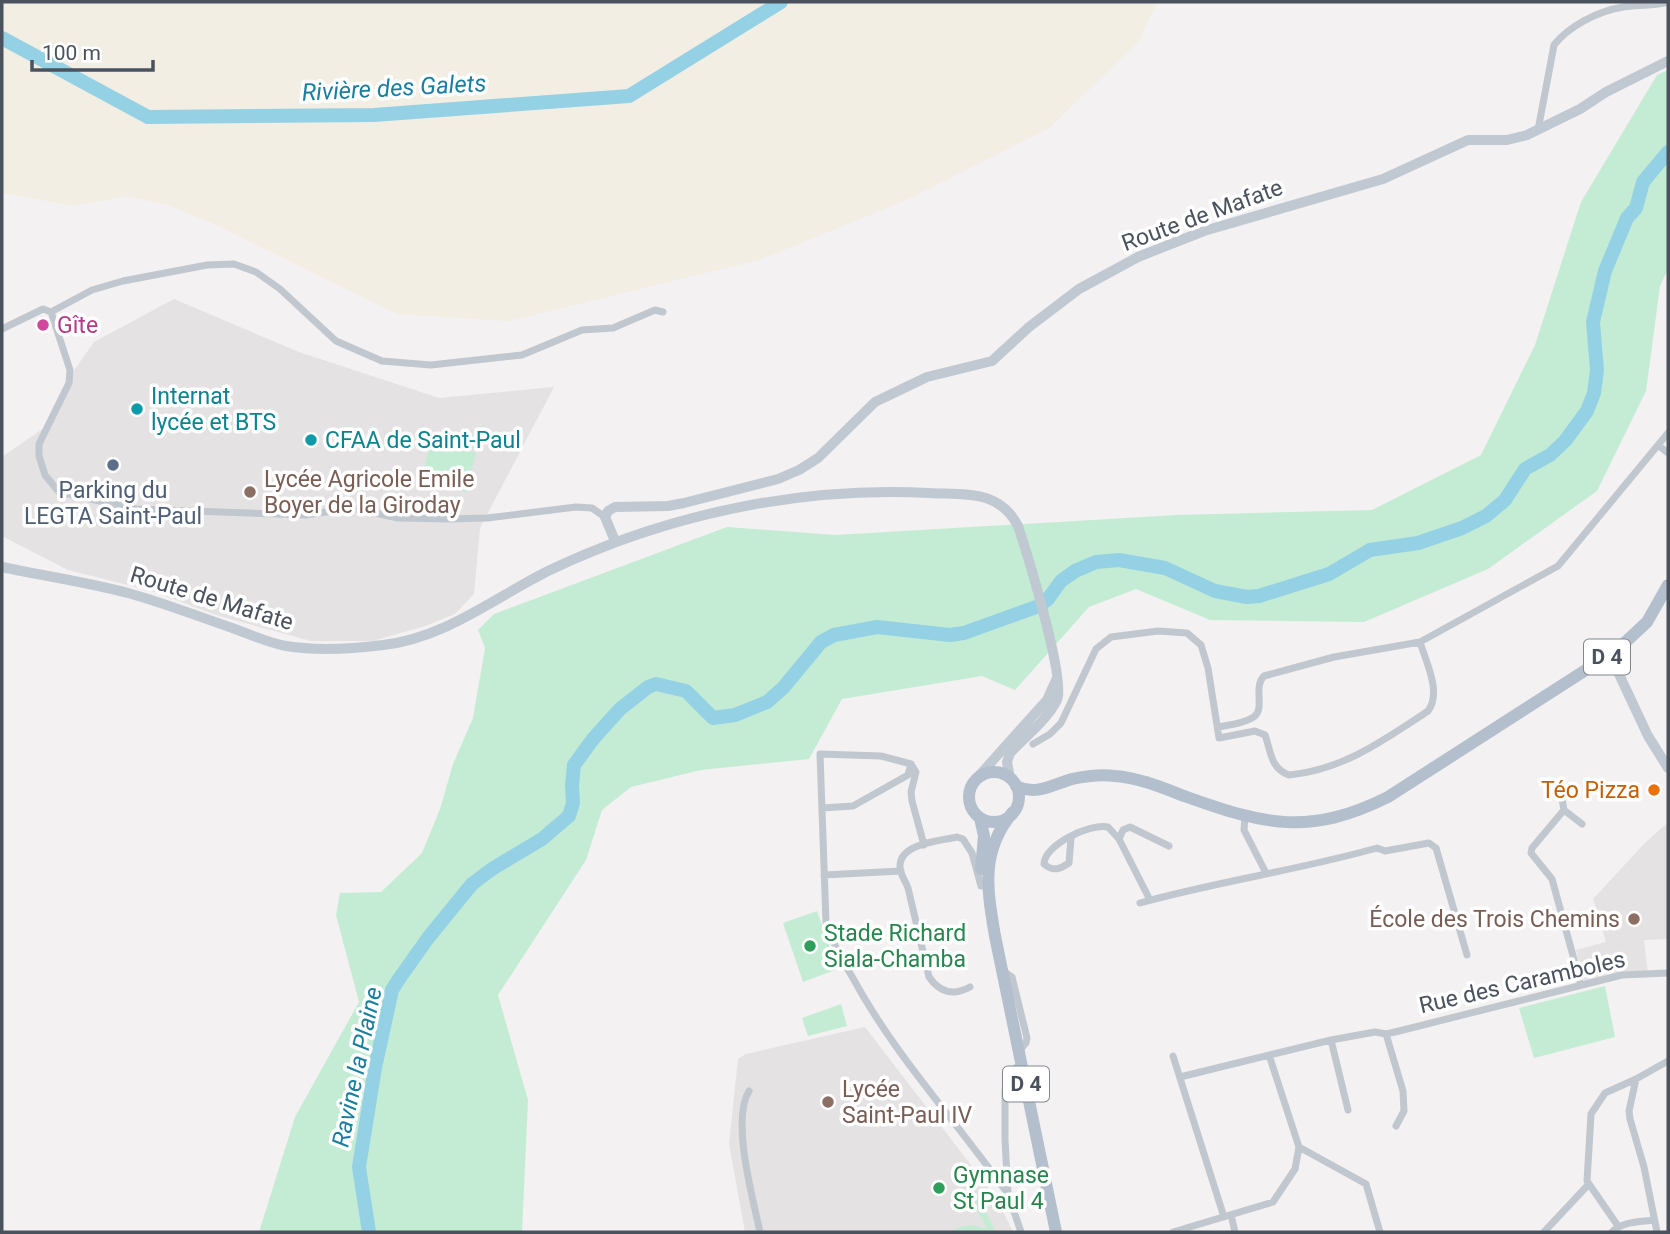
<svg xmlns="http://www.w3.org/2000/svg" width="1670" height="1234" font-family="Roboto,sans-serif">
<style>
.education{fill:#e4e2e2}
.green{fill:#c4ecd5}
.sand{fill:#f2eee4}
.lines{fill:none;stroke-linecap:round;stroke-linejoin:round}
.river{stroke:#95d1e5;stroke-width:14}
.street{stroke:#c0c7ce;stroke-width:7}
.secondary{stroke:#c0c8d2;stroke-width:10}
.primary{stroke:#b3bfcd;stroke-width:12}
.hotel-dot{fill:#d1479c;stroke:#fff;stroke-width:2.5}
.culture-dot{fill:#0f9aa8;stroke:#fff;stroke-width:2.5}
.service-dot{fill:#5c6f8a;stroke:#fff;stroke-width:2.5}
.education-dot{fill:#8d6e63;stroke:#fff;stroke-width:2.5}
.food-dot{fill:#e8710a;stroke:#fff;stroke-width:2.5}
.leisure-dot{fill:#2e9e5b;stroke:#fff;stroke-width:2.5}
.labels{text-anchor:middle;stroke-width:7;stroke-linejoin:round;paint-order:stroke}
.shield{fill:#fff;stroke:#80878e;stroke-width:2}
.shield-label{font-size:21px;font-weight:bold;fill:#4a535d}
.street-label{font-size:23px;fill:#4a535d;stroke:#fff}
.hotel-label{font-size:23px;fill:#b23c85;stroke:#fff;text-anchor:start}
.culture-label{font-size:23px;fill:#0d838f;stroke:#fff;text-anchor:start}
.education-label{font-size:23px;fill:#785e54;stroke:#fff;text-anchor:start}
.service-label{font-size:23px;fill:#4e5e75;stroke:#fff}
.food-label{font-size:23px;fill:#c56008;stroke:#fff;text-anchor:end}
.leisure-label{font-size:23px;fill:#27864d;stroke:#fff;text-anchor:start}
.water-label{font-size:24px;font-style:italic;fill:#1a7ea0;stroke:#fff}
</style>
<rect width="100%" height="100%" fill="#f3f1f1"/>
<path class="education" d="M 174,299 L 299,352 L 439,398 L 554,387 L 480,528 L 474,594 L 455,614 L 425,626 L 373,641 L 311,641 L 216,615 L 152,591 L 68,570 L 2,536 L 2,457 L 54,421 L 75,369 L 94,342 Z
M 1668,822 L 1668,939 L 1644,940 L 1648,974 L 1585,984 L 1576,950 L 1606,942 L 1593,899 L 1644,844 Z
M 865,1027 L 997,1199 L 1013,1232 L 745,1232 L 729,1144 L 738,1059 L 746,1054 Z"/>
<path class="green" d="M 1668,70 L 1668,269 L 1660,286 L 1646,391 L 1597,491 L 1488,569 L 1364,622 L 1210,620 L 1136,589 L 1089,607 L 1015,690 L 982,676 L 842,699 L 809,759 L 701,770 L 631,787 L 602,810 L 586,860 L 498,995 L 528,1100 L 522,1232 L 259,1232 L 295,1117 L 359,1002 L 336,915 L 340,893 L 381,892 L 422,853 L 440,809 L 453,764 L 473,718 L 485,648 L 478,630 L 494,614 L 727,527 L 835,535 L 1177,515 L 1372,510 L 1481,455 L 1535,345 L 1581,202 L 1657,75 Z
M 431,442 L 476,453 L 466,492 L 421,480 Z
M 817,911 L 838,969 L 803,982 L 783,923 Z
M 1605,986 L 1615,1037 L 1534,1058 L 1519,1008 Z
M 841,1004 L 847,1026 L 808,1036 L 802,1018 Z
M 974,1188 L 996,1232 L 950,1232 C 963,1224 973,1223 987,1229 L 968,1191 Z"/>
<path class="sand" d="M 2,2 L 1157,2 L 1138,43 L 1048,129 L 907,200 L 759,260 L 509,321 L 397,314 L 214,224 L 168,205 L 127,196 L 75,206 L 2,193 Z"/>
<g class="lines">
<path class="river" d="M 2,38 L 148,117 L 374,115 L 629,96 L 781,2
M 369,1232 L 359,1167 L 375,1068 L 392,990 L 399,979 L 428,938 L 472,884 L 492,869 L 542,839 L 569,816 L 573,803 L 572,785 L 574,765 L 593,739 L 620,709 L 648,687 L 656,684 L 686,691 L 713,718 L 735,715 L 767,702 L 783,688 L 821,642 L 834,635 L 877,627 L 950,635 L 964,633 L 1039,606 L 1048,599 L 1061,581 L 1075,571 L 1096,562 L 1119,560 L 1165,568 L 1215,591 L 1247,597 L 1259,596 L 1329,574 L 1370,550 L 1418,543 L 1462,528 L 1486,516 L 1505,500 L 1525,469 L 1550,455 L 1565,441 L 1587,411 L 1594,393 L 1597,370 L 1593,322 L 1605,271 L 1627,218 L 1636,208 L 1643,182 L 1668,152"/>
<path class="street" d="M 1538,130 L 1554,45 C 1569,26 1598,11 1623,7 C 1638,5 1653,6 1668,2
M 51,312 L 92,290 L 123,281 L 207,265 L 234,264 L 256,272 L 280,289 L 336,341 L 382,361 L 431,365 L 522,355 L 582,330 L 613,328 L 655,310 L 663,312
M 2,329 L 43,309 L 51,312 L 70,370 L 69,383 L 39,444 L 39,456 L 45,475 L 59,492 L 136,509 L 306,515 L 352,508 L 398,518 L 449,519 L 487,518 L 576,507 L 592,508 L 605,517
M 1659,446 L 1668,453
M 1218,727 C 1228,725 1242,724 1252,718 C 1267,710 1252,688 1264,676 L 1334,657 L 1420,642 L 1558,566 L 1668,433
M 1033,744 L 1050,734 L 1061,723 L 1096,649 L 1111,637 L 1158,631 L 1187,633 L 1201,645 L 1208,668 L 1219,738 L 1255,731 L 1265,735 C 1271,751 1270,768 1289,775 C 1343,770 1384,740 1428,711 C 1442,693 1426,662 1420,642
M 1561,793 L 1564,810 L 1582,824
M 822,808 L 853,806 L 908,775 L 911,764
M 1564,810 L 1532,848 L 1531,853 L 1552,879 L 1581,985
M 1245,817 L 1244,830 L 1266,873
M 1071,838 L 1069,863 C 1060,869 1053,872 1044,864 C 1044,845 1090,823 1108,827 L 1119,839 L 1150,900
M 1119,839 L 1123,830 L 1130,827 L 1169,846
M 924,845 L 912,801 L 911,792 L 916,772 L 911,764 L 881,756 L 820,754 L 826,922 C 832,943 843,961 854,980 C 896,1057 957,1122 1008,1194
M 824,875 L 901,871
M 1140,903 C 1219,881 1299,870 1377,848 L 1385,851 L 1429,843 L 1436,848 L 1467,955
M 1002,970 L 1012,977 L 1027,1038 L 1026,1043 L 1019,1051
M 970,987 C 954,996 940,993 929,977 L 908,888 C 905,880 900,875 900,866 C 900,843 940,841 957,837 L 963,839 L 972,853 L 981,886
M 1386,1034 L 1403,1091 L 1404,1111 L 1396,1126
M 1331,1040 L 1348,1110
M 1173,1056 L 1224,1217
M 1180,1077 L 1331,1040 L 1375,1032 L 1386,1034 L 1399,1031 L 1622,975 L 1668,973
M 1636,1079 L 1629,1111 L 1630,1119 L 1644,1167 L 1657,1232
M 749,1091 C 731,1120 753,1199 760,1232
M 1299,1147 L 1366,1184 L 1380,1232
M 1231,1215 L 1235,1232
M 1618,1226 L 1587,1181 L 1591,1114 L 1605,1093 L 1636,1079 L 1668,1061
M 1021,1232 L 1008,1194 L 1005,1140 L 1005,1090 L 1015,1068 L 1022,1065
M 1173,1232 L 1273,1202 L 1295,1169 L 1299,1147 L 1269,1055
M 1544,1232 L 1588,1185
M 1612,1232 C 1623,1221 1640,1222 1654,1220"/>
<path class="secondary" d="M 615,541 L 605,517 L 608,511 L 615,507 L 668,506 L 684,503 L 778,479 L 799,470 L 818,458 L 875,402 L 927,377 L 992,361 L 1029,327 L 1079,289 L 1138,257 L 1204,231 L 1383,179 L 1468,140 L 1507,140 L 1527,135 L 1580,109 L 1606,92 L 1668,61
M 2,567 C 44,576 87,582 128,593 C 164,603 200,617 235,629 C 251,635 269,643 286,646 C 317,651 351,649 383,645 C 445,638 494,598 548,571 C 665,515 799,486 929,493 C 964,495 999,489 1018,526 C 1027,553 1066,680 1057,700 C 1047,720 1025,737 1010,753 L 1007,762 L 1010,778
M 1610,655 L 1648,736 L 1668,768
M 977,778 L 1047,700 L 1057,678"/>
<path class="primary" d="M969 797a25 25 0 1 1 50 0a25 25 0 1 1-50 0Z
M 1016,786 C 1036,796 1052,785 1072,779 C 1086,776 1100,774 1115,776 C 1140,778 1163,788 1187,797 C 1265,825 1310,836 1388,797 L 1617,650 L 1647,622 L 1668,585
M 1013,812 C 980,851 987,889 995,936 L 1056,1232
M 980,818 L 984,836 L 981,869"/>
</g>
<circle class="hotel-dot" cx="43" cy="325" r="7"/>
<g class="culture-dot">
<circle cx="137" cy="409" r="7"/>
<circle cx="311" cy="440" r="7"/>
</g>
<circle class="service-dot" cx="113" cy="465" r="7"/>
<g class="education-dot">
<circle cx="250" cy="492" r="7"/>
<circle cx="1634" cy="919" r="7"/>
<circle cx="828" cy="1102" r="7"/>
</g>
<circle class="food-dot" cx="1654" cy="790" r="7"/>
<g class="leisure-dot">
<circle cx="810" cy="946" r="7"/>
<circle cx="939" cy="1188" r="7"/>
</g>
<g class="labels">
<g class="shield">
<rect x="1584" y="639.5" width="46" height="35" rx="5"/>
<rect x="1003" y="1066.5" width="46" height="35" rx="5"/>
</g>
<g class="shield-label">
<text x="1607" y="664">D 4</text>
<text x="1026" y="1091">D 4</text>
</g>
<g class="street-label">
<text transform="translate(1202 215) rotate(-20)" y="8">Route de Mafate</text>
<text transform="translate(212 598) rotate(17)" y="8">Route de Mafate</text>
<text transform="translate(1522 982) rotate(-13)" y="8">Rue des Caramboles</text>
</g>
<g class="hotel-label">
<text x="57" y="333">Gîte</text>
</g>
<g class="culture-label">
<text x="151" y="404">Internat<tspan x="151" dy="26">lycée et BTS</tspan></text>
<text x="325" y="448">CFAA de Saint-Paul</text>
</g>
<g class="education-label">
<text x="264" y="487">Lycée Agricole Emile<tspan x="264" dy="26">Boyer de la Giroday</tspan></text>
<text x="1620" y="927" text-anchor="end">École des Trois Chemins</text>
<text x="842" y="1097">Lycée<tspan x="842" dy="26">Saint-Paul IV</tspan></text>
</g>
<g class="service-label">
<text x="113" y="498">Parking du<tspan x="113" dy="26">LEGTA Saint-Paul</tspan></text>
</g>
<g class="food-label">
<text x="1640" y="798">Téo Pizza</text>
</g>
<g class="leisure-label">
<text x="824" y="941">Stade Richard<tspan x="824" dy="26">Siala-Chamba</tspan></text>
<text x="953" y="1183">Gymnase<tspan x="953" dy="26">St Paul 4</tspan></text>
</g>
<g class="water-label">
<text transform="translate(394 88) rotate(-3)" y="8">Rivière des Galets</text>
<text transform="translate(357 1067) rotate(-78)" y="8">Ravine la Plaine</text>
</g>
</g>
<rect width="1670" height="1234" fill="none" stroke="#4a535d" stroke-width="7"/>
<path d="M32 60v10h121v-10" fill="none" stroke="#4a535d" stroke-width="3.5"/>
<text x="42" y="60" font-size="21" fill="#4a535d" stroke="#ffffff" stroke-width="5" paint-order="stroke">100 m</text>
</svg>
